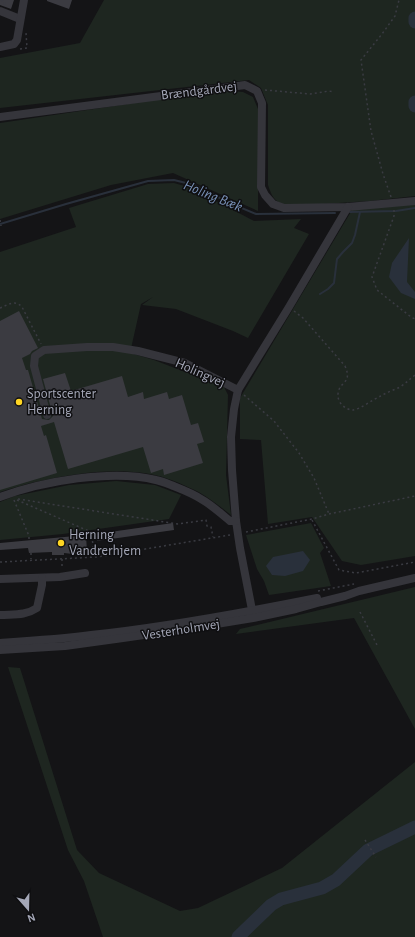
<svg xmlns="http://www.w3.org/2000/svg" width="415" height="937" font-family="'Alegreya Sans',sans-serif">
	<style>
		.green { fill: #1e2620 }
		.water { fill: #29303b }
		.lines { fill: none; stroke-linecap: round; stroke-linejoin: round }
		.stream { stroke: #29303b; stroke-width: 2 }
		.river { stroke: #29303b; stroke-width: 13 }
		.building { fill: #3b3b41 }
		.path { stroke: #3a3b42; stroke-width: 1.5; stroke-dasharray: 2 3; stroke-linecap: butt }
		.minor { stroke: #35353b; stroke-width: 8 }
		.poi-dot { fill: #ffd623; stroke: #0f0f11; stroke-width: 1.5 }
		.labels { text-anchor: middle; dominant-baseline: central; stroke-width: 3; stroke-linejoin: round; paint-order: stroke }
		.street-label { font-size: 14px; fill: #a4a7b7; stroke: #0f0f11 }
		.poi-label { font-size: 14px; fill: #a4a7b7; stroke: #0f0f11; text-anchor: start }
		.water-label { font-size: 15px; font-style: italic; fill: #7890b6; stroke: #0f0f11 }
	</style>
	<rect width="100%" height="100%" fill="#141416"/>
	<g class="green">
		<path d="M104 0H415V196L370 201 291 206C276 203 273 200 268 185V105L261 88 249 80 0 108V58L80 43Z"/>
		<path d="M231 91 243 92 253 97 258 109V211L173 173 111 185 0 219V123L161 99Z"/>
		<path d="M174 183 191 188 254 221 301 219 294 228 309 234 248 338 233 331 176 309 142 305 153 297 141 304 130 353 154 360 224 387 228 395 226 475 231 515C218 505 205 494 190 488 176 481 160 475 144 473 108 468 71 474 35 482 23 485 12 488 0 492V252L76 227 69 208 148 184Z"/>
		<path d="M415 204V556L361 565 342 561 312 517 268 524 261 440 240 439V398L352 210Z"/>
		<path d="M116 481 155 485 181 495 169 519 63 534 0 540V502L15 496 69 485Z"/>
		<path d="M311 523 324 548 320 553 331 586 269 595 264 581 257 569 246 535Z"/>
		<path d="M415 587V729L354 618 236 634 240 629Z"/>
		<path d="M8 667 20 668 77 850 99 873 180 911 198 908 282 868 415 762V937H103L84 881 68 850Z"/>
	</g>
	<g class="water">
		<path d="M409 238 407 282 415 292V299L401 293 389 277 392 263Z"/>
		<path d="M303 551 310 560 303 571 285 576 272 575 266 566 273 557Z"/>
	</g>
	<g class="lines">
		<g class="stream">
			<path d="M350 212 396 211 415 208"/>
			<path d="M0 224 66 204 148 181 174 180 194 185 230 203 256 214 335 213"/>
			<path d="M320 294 328 289 334 283 337 259 343 252 352 243 355 235 360 212"/>
		</g>
		<g class="river">
			<path d="M415 18V22"/>
			<path d="M415 102V106"/>
			<path d="M238 937 271 905 281 899 322 888 336 880 368 850 415 827"/>
		</g>
	</g>
	<g class="building">
		<path d="M0 0H14L11 9 0 5Z"/>
		<path d="M47 0H72L69 9 47 1Z"/>
		<path d="M19 311 38 348 32 351 30 354 22 358 26 370H28L42 419 49 420 53 416 43 379 65 373 71 391 122 376 128 397 143 392 144 399 167 392 169 399 182 395 191 425 198 423 204 442 197 444 203 463 164 475 163 469 151 473 143 447 68 469 54 422 41 426 44 436 46 435 57 473 0 490V321Z"/>
		<path d="M173 523 174 530 97 541 96 534Z"/>
		<path d="M86 535 87 552 73 554 64 553V555H52V552L29 553 28 548 0 550V543Z"/>
	</g>
	<g class="lines">
		<g class="path">
			<path d="M1 0 5 2 4 5"/>
			<path d="M20 49 27 48 26 33"/>
			<path d="M265 90 310 94 329 91 334 92"/>
			<path d="M391 197 383 174 371 131 361 60 382 34 395 16 399 0"/>
			<path d="M394 210V216L372 277 377 290 411 317 415 319"/>
			<path d="M0 220 1 226"/>
			<path d="M0 308C8 305 15 299 22 307L41 344"/>
			<path d="M294 311 303 318 345 366C353 384 339 381 338 394 337 402 345 410 353 410 361 409 373 399 381 396 387 392 394 390 400 387 406 383 410 379 415 375"/>
			<path d="M244 395 274 421 299 453 314 478 329 514"/>
			<path d="M18 499 178 524 206 520 207 526 211 527 213 537"/>
			<path d="M14 500 29 536V541"/>
			<path d="M17 500 91 532V534"/>
			<path d="M312 520 339 570 356 573 415 562"/>
			<path d="M246 532 312 519 329 514 415 496"/>
			<path d="M92 536 94 556"/>
			<path d="M31 553V559"/>
			<path d="M62 559V569"/>
			<path d="M0 562 97 557 230 535"/>
			<path d="M318 591 354 584"/>
			<path d="M360 612 377 645"/>
			<path d="M365 840 376 857"/>
		</g>
		<g class="minor">
			<path d="M0 11 20 19"/>
			<path d="M0 47 14 44 17 40 24 0"/>
			<path d="M0 117 245 85 257 91 262 103 261 187 265 195 273 204 284 208 348 207 415 201"/>
			<path d="M238 390 234 409 231 437 232 470 236 521 240 548 253 615"/>
			<path d="M47 415 34 366 35 356 44 350 87 347H113L138 351 185 363 238 390 289 307 348 207"/>
			<path d="M0 497C43 481 112 469 156 480 161 481 166 483 171 485 181 489 192 493 201 499 212 505 221 514 230 521H236"/>
			<path d="M0 579 60 577 85 573"/>
			<path d="M0 615C14 614 25 616 37 608L42 585V578"/>
			<path d="M0 643C30 641 61 639 91 635 167 627 242 613 317 598"/>
			<path d="M0 650 65 646 123 638 192 628 253 618 296 609 321 602 345 596 359 591 415 578"/>
		</g>
	</g>
	<g class="poi-dot">
		<circle cx="19" cy="402" r="4"/>
		<circle cx="61" cy="543" r="4"/>
	</g>
	<g class="labels">
		<g class="street-label">
			<text transform="translate(199 91) rotate(-7)">Brændgårdvej</text>
			<text transform="translate(200 373) rotate(24)">Holingvej</text>
			<text transform="translate(181 630) rotate(-9)">Vesterholmvej</text>
		</g>
		<g class="poi-label">
			<text x="27" y="394">Sportscenter<tspan x="27" dy="16">Herning</tspan></text>
			<text x="69" y="535">Herning<tspan x="69" dy="16">Vandrerhjem</tspan></text>
		</g>
		<g class="water-label">
			<text transform="translate(213 196) rotate(22)">Holing Bæk</text>
		</g>
	</g>
	<g transform="translate(28 909) rotate(160)" stroke="#0f0f11" stroke-width="3" paint-order="stroke">
	<path d="M0-3L7 15L0 10L-7 15Z" fill="#a4a7b7"/>
	<text y="-6" font-size="11" font-weight="bold" text-anchor="middle" fill="#a4a7b7">N</text>
	</g>
</svg>
